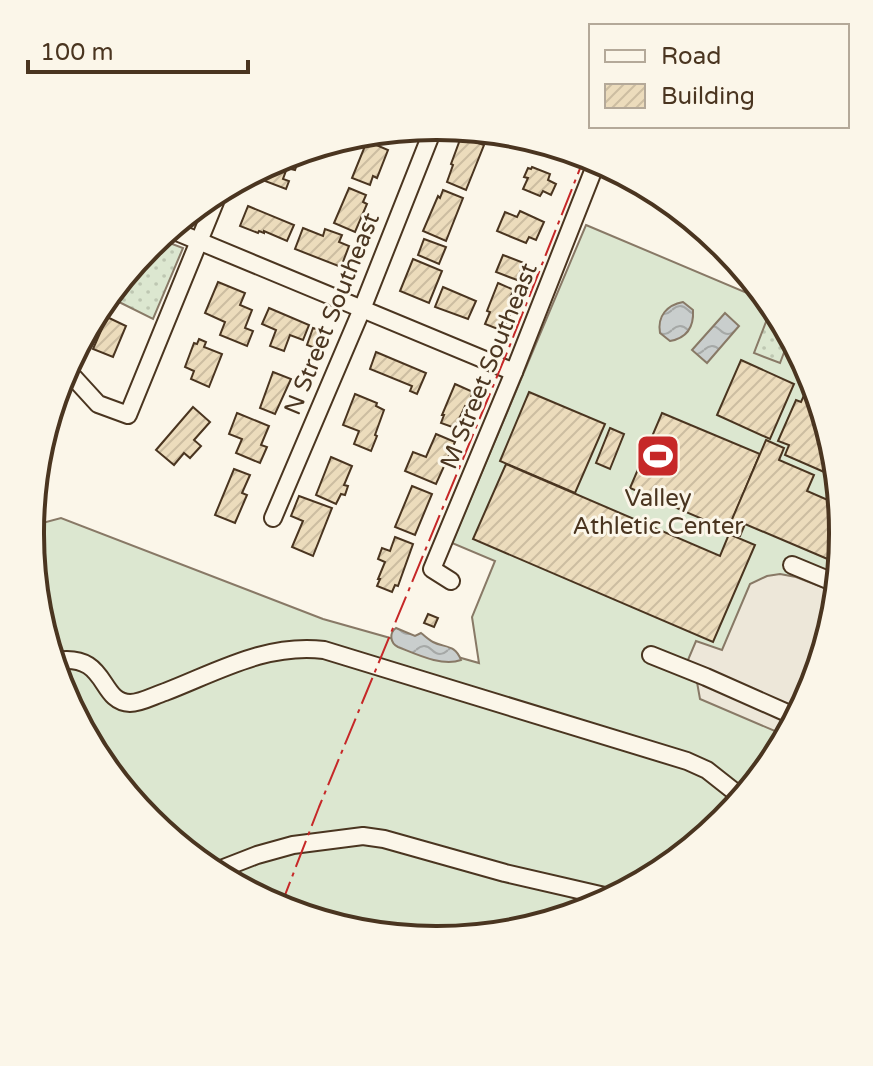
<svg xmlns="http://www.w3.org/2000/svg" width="873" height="1066" font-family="'Varela Round',sans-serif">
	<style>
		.grass { fill: #dce7d0; stroke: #887966; stroke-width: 2 }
		.park { fill: url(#park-dots); stroke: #887966; stroke-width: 2 }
		.parking { fill: #ede7d9; stroke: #887966; stroke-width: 2 }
		.water { fill: url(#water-waves); stroke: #887966; stroke-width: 2 }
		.building { fill: url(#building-hatch); stroke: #4a3520; stroke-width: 2 }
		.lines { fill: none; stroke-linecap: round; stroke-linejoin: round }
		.minor-casing { stroke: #4a3520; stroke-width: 20 }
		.minor { stroke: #fbf6e9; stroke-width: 16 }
		.power { stroke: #c62828; stroke-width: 2; stroke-dasharray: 28 6 4 6; stroke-linecap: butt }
		.labels { text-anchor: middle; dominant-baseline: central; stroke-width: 6; stroke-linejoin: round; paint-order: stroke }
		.street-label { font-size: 24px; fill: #4a3520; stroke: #fbf6e9 }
		.poi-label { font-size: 24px; fill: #4a3520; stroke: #fbf6e9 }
		.rim { fill: none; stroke: #4a3520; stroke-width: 4 }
	</style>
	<defs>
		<pattern id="park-dots" width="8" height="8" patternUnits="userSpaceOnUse" patternTransform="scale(2)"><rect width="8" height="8" fill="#dce7d0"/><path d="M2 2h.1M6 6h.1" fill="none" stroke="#bec7b2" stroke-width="1.8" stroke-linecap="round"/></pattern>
		<pattern id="water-waves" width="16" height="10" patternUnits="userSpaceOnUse" patternTransform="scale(2)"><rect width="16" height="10" fill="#c9cecd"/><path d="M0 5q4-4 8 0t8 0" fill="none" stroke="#a5a8a6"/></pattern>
		<pattern id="building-hatch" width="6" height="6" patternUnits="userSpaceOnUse" patternTransform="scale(2)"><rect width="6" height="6" fill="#ecdcbc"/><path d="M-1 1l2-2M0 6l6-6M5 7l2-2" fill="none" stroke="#ccbda1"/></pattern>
	</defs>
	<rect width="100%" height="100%" fill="#fbf6e9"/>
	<path class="grass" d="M586 225 759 298 812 378 843 533 812 689 724 821 592 909 436 939 281 908 149 820 61 688 30 533 31 526 61 518 323 619 479 663 472 617 495 561 452 543Z"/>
	<g class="park">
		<path d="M159 239 183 248 153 319 113 299 149 245Z"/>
		<path d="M769 314 788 342 780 363 754 353Z"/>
	</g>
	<path class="parking" d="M780 574 796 577 832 591 812 689 782 734 700 699 695 671 685 667 696 641 722 650 750 584 767 576Z"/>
	<g class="water">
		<path d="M683 302 693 310C694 327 687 338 670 341L660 333C657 316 667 305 683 302Z"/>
		<path d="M725 313 739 326 707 363 692 350Z"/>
		<path d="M396 628 415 636 421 633C425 636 429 640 433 642 445 648 455 644 461 660 442 667 416 654 398 647 390 643 389 633 396 628Z"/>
	</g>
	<g class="building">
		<path d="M461 137 484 145 466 190 447 182 453 165 451 164Z"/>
		<path d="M367 141 388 150 377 178 373 176 370 185 352 178Z"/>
		<path d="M301 153 295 170 287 168 283 179 289 181 286 189 265 181 272 164 281 157Z"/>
		<path d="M532 167 550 174 548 180 556 184 551 195 543 191 540 196 523 189 528 178 524 177 528 168 531 169Z"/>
		<path d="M349 188 366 195 363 202 367 204 355 232 334 223Z"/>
		<path d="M443 190 463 198 446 241 423 231 438 196 440 198Z"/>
		<path d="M248 206 294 225 287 241 264 231V233L259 231 258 233 240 226Z"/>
		<path d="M520 211 544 222 536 240 529 237 526 243 497 231 505 212 517 217Z"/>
		<path d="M303 228 323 236 325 229 342 235 339 242 349 246 341 267 295 249Z"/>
		<path d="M424 239 446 247 439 264 418 255Z"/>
		<path d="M503 255 524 263 517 280 496 272Z"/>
		<path d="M413 259 442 271 429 303 400 291Z"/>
		<path d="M218 282 245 293 240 305 252 310 245 328 253 331 247 346 220 335 225 322 205 313Z"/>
		<path d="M498 283 514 290 509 299 515 302 503 331 485 324 490 312 487 311Z"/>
		<path d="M443 287 476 301 468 319 435 307Z"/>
		<path d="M269 308 309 325 303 340 290 335 284 351 270 346 276 330 262 324Z"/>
		<path d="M107 317 126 326 113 357 93 349Z"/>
		<path d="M313 328 322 331 315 348 307 345Z"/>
		<path d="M199 339 206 342 204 347 222 354 209 387 191 379 194 371 185 367 194 343 197 344Z"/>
		<path d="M376 352 426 373 417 394 410 391 412 386 370 369Z"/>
		<path d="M741 360 794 384 770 439 717 415Z"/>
		<path d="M273 372 291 379 275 414 260 408Z"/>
		<path d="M812 378 831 475 785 455 789 445 778 441 796 400 801 402Z"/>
		<path d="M455 384 473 392 467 407 465 406 455 428 441 423 444 415H442Z"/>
		<path d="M529 392 605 424 575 493 500 461Z"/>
		<path d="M355 394 377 403 376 406 384 410 375 435 377 436 371 451 354 444 359 431 343 425Z"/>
		<path d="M193 407 210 422 194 440 201 446 190 458 184 453 174 465 156 450Z"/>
		<path d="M237 413 269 426 261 445 267 447 260 463 236 453 242 439 229 434Z"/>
		<path d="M662 413 760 454 728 530 630 488Z"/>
		<path d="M610 428 624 434 610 469 596 463Z"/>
		<path d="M436 434 455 442 436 484 405 471 413 452 426 457Z"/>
		<path d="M766 440 784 448 779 460 814 475 807 491 837 504 843 533 837 563 745 524 740 536 727 531Z"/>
		<path d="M331 457 352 466 344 485 348 486 345 495 341 494 336 504 316 495Z"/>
		<path d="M506 464 720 556 729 534 755 545 713 642 473 539Z"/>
		<path d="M234 469 250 475 242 493 247 495 235 523 215 515Z"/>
		<path d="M412 486 432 494 415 535 395 527Z"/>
		<path d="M299 496 332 508 313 556 292 547 303 521 291 516Z"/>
		<path d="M395 537 413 544 398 586 395 585 392 592 377 586 380 579H378L385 562 378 559 382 548 390 551Z"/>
		<path d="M428 614 438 618 434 627 424 623Z"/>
	</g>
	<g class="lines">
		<g class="minor-casing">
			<g id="minor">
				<path d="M172 230 514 372"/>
				<path d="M66 369 98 404 128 415 215 202"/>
				<path d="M273 518 362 309 434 127"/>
				<path d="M792 565 833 582"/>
				<path d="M451 581 432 569 514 372 597 161"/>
				<path d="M651 655 706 677 794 716"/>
				<path d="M55 661C109 652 98 702 130 703 141 703 155 695 165 692 217 672 266 643 324 650L687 761 707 770 740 796"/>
				<path d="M221 869 257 855 293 845 363 836 384 839 505 873 609 897"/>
			</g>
		</g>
		<use href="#minor" class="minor"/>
		<path class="power" d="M280 908 319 807 508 350 585 156"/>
	</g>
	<defs>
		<g id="stadium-square" transform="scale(2.3)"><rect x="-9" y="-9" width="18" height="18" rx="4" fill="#c62828" stroke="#fbf6e9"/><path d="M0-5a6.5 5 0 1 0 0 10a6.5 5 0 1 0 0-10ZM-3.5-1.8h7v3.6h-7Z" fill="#fff"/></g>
	</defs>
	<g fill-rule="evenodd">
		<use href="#stadium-square" x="658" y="456"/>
	</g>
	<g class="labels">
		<g class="street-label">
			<text transform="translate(332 314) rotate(-68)">N Street Southeast</text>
			<text transform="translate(489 366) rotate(-68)">M Street Southeast</text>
		</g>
		<g class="poi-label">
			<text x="658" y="498">Valley<tspan x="658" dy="28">Athletic Center</tspan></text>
		</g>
	</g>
	<path d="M0 0H873V1066H0ZM436 140H437A392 392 0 0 1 829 532V534A392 392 0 0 1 437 926H436A392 392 0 0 1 44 534V532A392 392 0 0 1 436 140Z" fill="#fbf6e9" fill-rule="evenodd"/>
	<path class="rim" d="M436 140H437A392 392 0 0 1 829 532V534A392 392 0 0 1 437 926H436A392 392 0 0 1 44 534V532A392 392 0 0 1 436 140Z"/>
	<rect x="589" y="24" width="260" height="104" fill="#fbf6e9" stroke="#b4a999" stroke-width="2"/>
	<rect x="605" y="50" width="40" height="12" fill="#fbf6e9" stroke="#b4a999" stroke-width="2"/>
	<text x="661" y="64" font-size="24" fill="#4a3520">Road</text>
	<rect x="605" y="84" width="40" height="24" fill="url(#building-hatch)" stroke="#b4a999" stroke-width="2"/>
	<text x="661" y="104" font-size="24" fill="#4a3520">Building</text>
	<path d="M28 60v12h220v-12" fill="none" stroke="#4a3520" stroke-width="4"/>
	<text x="40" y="60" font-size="24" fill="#4a3520" stroke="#fbf6e9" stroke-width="6" paint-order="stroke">100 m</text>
</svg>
